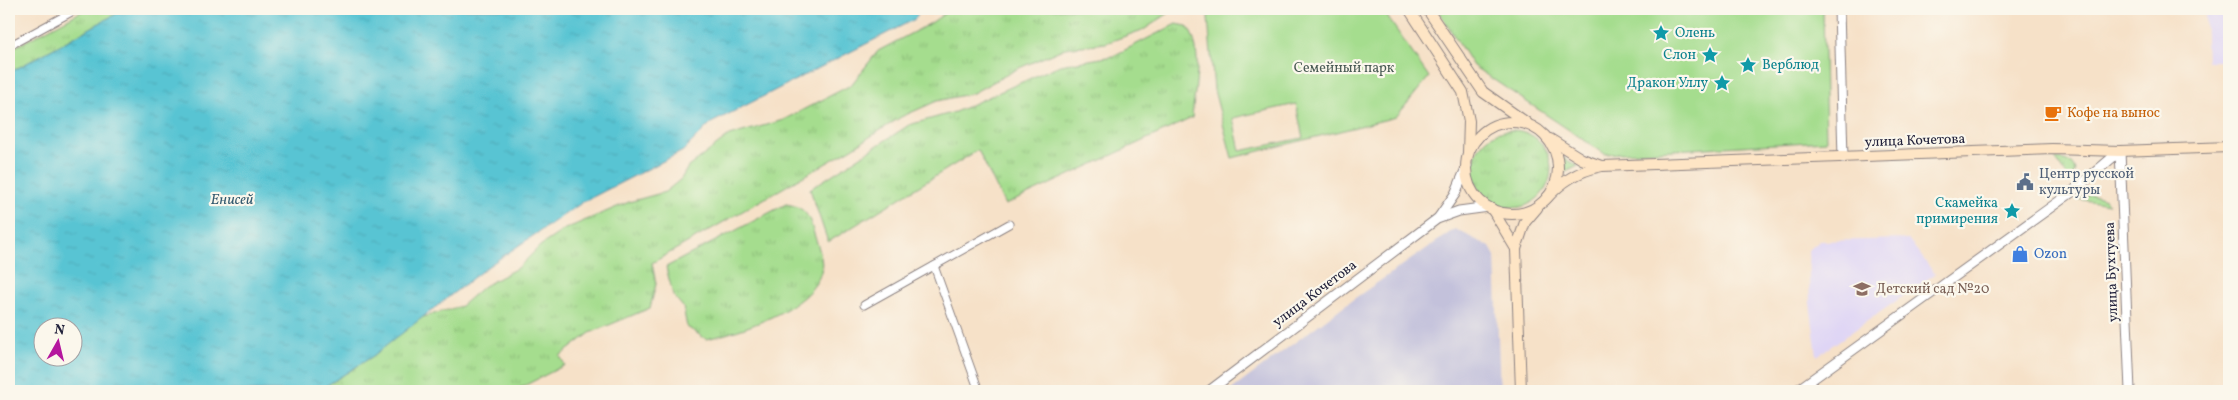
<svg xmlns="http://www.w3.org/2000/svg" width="2238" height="400" font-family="Vollkorn,serif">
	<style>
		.built { fill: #dfd5f5 }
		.industrial { fill: #c3c1db }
		.grass { fill: url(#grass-tufts); stroke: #648064 }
		.green { fill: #a5dd8e; stroke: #648064; fill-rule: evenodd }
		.water { fill: url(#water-ripples); stroke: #3e7387; fill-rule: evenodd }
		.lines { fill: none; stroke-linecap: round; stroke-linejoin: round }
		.minor-casing { stroke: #8c8282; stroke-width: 9 }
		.tertiary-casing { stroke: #8c8282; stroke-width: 11 }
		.secondary-casing { stroke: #8c8282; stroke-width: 12 }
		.minor { stroke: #fff; stroke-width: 7 }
		.tertiary { stroke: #fff; stroke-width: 9 }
		.secondary { stroke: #fee5c5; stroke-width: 10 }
		.labels { text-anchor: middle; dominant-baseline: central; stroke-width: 4.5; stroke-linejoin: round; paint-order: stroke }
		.culture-label { font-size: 14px; fill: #0d838f; stroke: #fbf7ec; text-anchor: end }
		.park-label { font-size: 14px; fill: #495a54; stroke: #fbf7ec }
		.food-label { font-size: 14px; fill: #c56008; stroke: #fbf7ec; text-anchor: start }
		.street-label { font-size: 14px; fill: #22223b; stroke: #fbf7ec }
		.service-label { font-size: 14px; fill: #4e5e75; stroke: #fbf7ec; text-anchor: start }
		.shop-label { font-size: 14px; fill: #366cbe; stroke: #fbf7ec; text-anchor: start }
		.education-label { font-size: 14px; fill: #785e54; stroke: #fbf7ec; text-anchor: start }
		.water-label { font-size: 15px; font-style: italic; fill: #355b70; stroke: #fbf7ec }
	</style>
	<defs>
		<pattern id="grass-tufts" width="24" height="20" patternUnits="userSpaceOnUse" patternTransform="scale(1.25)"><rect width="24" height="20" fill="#a5dd8e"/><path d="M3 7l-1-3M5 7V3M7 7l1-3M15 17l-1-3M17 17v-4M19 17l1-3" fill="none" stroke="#8ebd7b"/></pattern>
		<pattern id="water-ripples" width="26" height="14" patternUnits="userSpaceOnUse" patternTransform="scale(1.25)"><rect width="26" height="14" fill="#59c4d3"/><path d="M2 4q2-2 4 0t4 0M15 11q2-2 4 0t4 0" fill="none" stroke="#4da8b6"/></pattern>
	</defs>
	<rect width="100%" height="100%" fill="#fbf7ec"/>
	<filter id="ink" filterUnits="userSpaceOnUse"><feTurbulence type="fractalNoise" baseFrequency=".02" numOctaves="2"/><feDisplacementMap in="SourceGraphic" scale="10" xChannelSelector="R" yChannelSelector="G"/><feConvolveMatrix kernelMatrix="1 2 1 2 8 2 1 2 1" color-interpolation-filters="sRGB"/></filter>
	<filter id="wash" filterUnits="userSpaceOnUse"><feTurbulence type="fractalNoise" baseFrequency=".0096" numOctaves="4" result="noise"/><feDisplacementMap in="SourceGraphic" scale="20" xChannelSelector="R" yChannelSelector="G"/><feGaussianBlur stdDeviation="1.12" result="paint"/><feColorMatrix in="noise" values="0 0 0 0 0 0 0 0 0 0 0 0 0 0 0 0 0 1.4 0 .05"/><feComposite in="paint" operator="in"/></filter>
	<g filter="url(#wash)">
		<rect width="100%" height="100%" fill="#f6e1c8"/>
		<g class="built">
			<path d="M2205 9H2229V61H2207Z"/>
			<path d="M1908 239 1935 274 1817 356 1810 303 1808 250 1820 241Z"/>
		</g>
		<path class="industrial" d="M1455 229 1490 247 1495 256 1500 391H1230L1345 305Z"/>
		<g class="grass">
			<path d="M86 9H125L9 73V50Z"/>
			<path d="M951 9H1175L1145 29 1106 43 1065 48 1017 69 973 93 937 101 901 117 851 149 652 263 656 284 650 308 590 333 560 356 565 365 514 391H318L373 356 420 318 461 306 484 286 519 267 540 246 565 229 629 202 665 192 681 179 688 167 729 136 783 120 851 85 878 51 931 23Z"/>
			<path d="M1176 24 1187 26C1205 51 1194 90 1192 118L1005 205 978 150 828 242 810 189 909 125 955 112 1060 65 1113 56Z"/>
			<circle cx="1512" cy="169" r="39"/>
			<path d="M1563 158 1578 166 1564 173Z"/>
			<path d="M2055 159C2065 159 2072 161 2075 171L2070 181Z"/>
			<path d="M2091 194 2105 199 2109 204 2078 199Z"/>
			<path d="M786 204C806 207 809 216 814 234 818 246 824 260 821 272 811 309 739 332 706 339L687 327 683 307 673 295 666 267Z"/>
		</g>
		<g class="green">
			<path d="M1209 9H1382L1429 77 1396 117 1232 158 1214 90 1208 18ZM1296 104 1303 138 1240 151 1233 118Z"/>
			<path d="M1437 9H1823L1826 141 1605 154 1473 66Z"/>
		</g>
		<path class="water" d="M125 9H922L915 19 711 123 683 151 583 202 487 267 373 356 318 391H9V73ZM42 328H72V358H42Z"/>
	</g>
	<g filter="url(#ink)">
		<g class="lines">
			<g class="minor-casing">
				<g id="minor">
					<path d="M9 46 77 9"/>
					<path d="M934 266 979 391"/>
					<path d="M864 305 1009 224"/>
				</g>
			</g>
			<g class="tertiary-casing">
				<g id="tertiary">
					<path d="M1839 9 1843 158"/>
					<path d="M2120 151 2130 391"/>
					<path d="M1439 217 1455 194 1467 166"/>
					<path d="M1209 391 1437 219 1459 211 1489 207"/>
					<path d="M1796 391 2072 192 2120 151"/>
				</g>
			</g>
			<g class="secondary-casing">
				<g id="secondary">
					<path d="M1409 9 1463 92 1469 121 1468 153"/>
					<path d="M1427 9 1483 92 1527 123"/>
					<circle cx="1512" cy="168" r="46"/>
					<path d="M1550 139 1582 159 1601 166"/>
					<path d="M1546 199C1562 181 1578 171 1602 166L2052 149 2120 151 2229 147"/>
					<path d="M1492 209 1516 249"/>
					<path d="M1521 391 1516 249 1525 222 1537 208"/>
				</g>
			</g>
			<use href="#minor" class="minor"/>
			<use href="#tertiary" class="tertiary"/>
			<use href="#secondary" class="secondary"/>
		</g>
	</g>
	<defs>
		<g id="sight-bare" transform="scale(1.35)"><path d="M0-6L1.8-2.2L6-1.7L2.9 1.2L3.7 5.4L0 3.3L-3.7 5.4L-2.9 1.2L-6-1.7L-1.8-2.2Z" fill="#0f9aa8" stroke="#fbf7ec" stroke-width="2.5" paint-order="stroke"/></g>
		<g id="cafe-bare" transform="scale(1.35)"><path d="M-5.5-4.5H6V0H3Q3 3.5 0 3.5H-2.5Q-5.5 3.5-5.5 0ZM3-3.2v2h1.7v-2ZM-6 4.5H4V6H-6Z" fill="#e8710a" stroke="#fbf7ec" stroke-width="2.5" paint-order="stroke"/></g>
		<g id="civic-bare" transform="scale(1.35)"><path d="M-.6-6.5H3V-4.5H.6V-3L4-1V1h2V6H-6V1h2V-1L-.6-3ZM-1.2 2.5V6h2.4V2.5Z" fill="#5c6f8a" stroke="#fbf7ec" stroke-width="2.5" paint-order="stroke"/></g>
		<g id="shop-bare" transform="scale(1.35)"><path d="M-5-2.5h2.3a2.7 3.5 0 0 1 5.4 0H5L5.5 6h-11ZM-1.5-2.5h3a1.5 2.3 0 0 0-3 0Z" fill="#3f7fe0" stroke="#fbf7ec" stroke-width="2.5" paint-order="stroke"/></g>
		<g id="school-bare" transform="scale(1.35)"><path d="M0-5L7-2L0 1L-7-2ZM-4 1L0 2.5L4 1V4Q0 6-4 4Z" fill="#8d6e63" stroke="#fbf7ec" stroke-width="2.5" paint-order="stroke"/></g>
	</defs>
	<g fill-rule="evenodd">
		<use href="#sight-bare" x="1661" y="33"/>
		<use href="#sight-bare" x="1710" y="55"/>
		<use href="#sight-bare" x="1748" y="65"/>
		<use href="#sight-bare" x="1722" y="83"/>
		<use href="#cafe-bare" x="2053" y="113"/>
		<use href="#civic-bare" x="2025" y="182"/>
		<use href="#sight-bare" x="2012" y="211"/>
		<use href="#shop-bare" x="2020" y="254"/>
		<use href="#school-bare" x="1862" y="289"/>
	</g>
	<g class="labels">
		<g class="culture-label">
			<text x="1675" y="33" text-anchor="start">Олень</text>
			<text x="1696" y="55">Слон</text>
			<text x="1762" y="65" text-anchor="start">Верблюд</text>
			<text x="1708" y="83">Дракон Уллу</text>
			<text x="1998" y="203">Скамейка<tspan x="1998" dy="16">примирения</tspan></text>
		</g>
		<g class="park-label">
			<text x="1344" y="68">Семейный парк</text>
		</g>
		<g class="food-label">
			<text x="2067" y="113">Кофе на вынос</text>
		</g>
		<g class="street-label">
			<text transform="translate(1915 141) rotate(-2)">улица Кочетова</text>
			<text transform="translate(2112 272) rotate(-92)">улица Бухтуева</text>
			<text transform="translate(1315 294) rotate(-37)">улица Кочетова</text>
		</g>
		<g class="service-label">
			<text x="2039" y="174">Центр русской<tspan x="2039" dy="16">культуры</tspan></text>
		</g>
		<g class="shop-label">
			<text x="2034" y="254">Ozon</text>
		</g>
		<g class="education-label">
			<text x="1876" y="289">Детский сад №20</text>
		</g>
		<g class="water-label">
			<text x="232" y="200">Енисей</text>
		</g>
	</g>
	<rect width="2238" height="400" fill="none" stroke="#fbf7ec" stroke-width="30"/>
	<g transform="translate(58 342) rotate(8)"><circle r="24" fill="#fbf7ec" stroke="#a4a2a5"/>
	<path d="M0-4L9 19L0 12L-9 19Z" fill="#b5179e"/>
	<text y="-8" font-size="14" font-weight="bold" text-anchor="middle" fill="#22223b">N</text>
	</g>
</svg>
